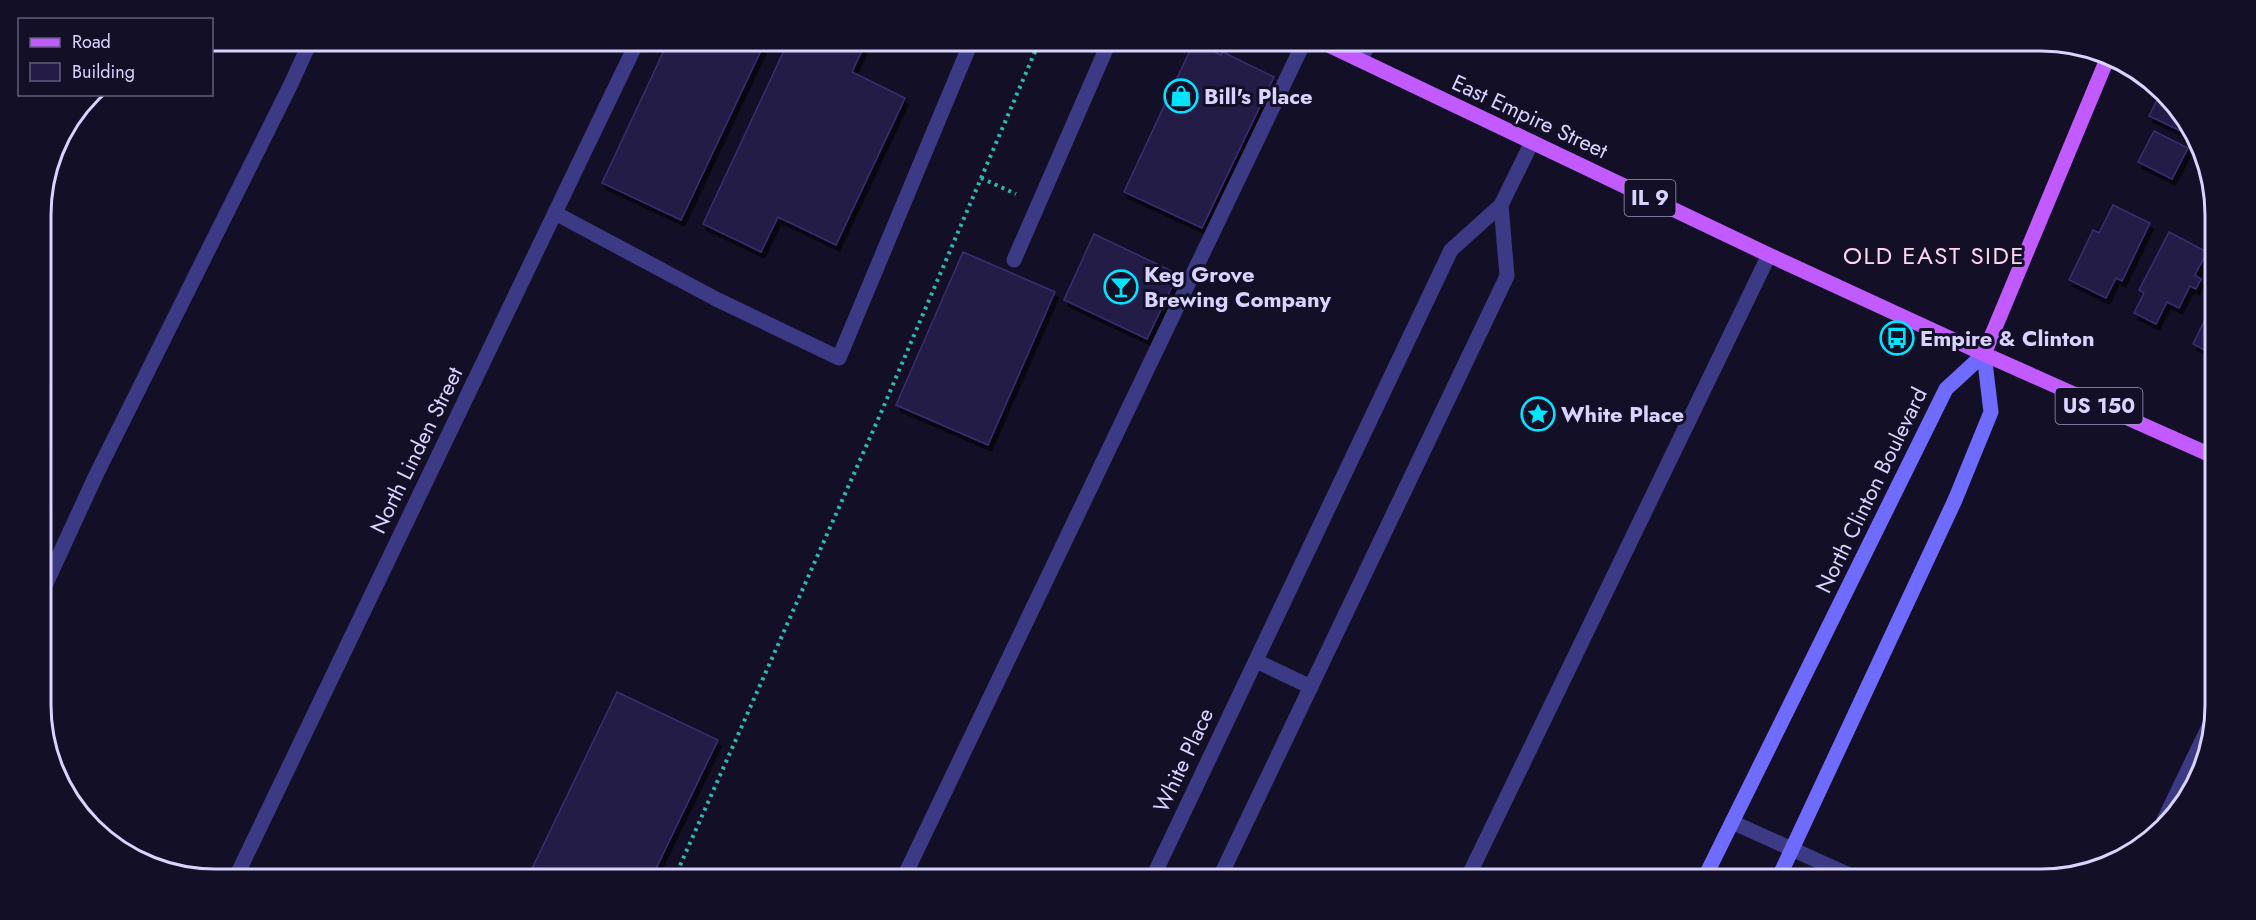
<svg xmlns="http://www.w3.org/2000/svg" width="2256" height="920" font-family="Jost,sans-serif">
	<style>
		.building { fill: #241b47; stroke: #3b2d73; stroke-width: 1.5; filter: url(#shadow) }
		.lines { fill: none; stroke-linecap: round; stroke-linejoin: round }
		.path { stroke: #2fb8b0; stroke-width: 4; stroke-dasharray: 3 4.5; stroke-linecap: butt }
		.lane { stroke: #3d3a85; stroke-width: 15 }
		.street { stroke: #3d3a85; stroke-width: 15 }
		.secondary { stroke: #6f6bff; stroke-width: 15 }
		.primary { stroke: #c25bff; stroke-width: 15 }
		.labels { text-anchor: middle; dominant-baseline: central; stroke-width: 6; stroke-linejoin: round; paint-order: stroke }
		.shield { fill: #130f26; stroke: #9e99be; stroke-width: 1.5 }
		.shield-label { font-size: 21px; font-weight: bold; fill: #d9d4ff }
		.poi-label { font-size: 22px; font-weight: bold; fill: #d9d4ff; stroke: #130f26; text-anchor: start }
		.street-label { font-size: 22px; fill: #d9d4ff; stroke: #130f26 }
		.neighbourhood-label { font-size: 24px; letter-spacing: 1.5px; fill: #ffd6f0; stroke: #130f26 }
		.rim { fill: none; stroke: #d9d4ff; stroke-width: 3 }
	</style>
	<defs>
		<filter id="shadow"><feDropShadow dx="3.5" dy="6" stdDeviation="0" flood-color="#0009"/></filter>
	</defs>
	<rect width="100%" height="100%" fill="#130f26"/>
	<g class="building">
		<path d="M669 40H766L681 220 602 183Z"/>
		<path d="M789 40H867L852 72 905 98 836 245 778 217 761 252 703 224Z"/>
		<path d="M1194 42 1221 55 1223 52 1274 77 1202 228 1124 192Z"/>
		<path d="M2161 92 2173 100 2186 131 2185 133 2149 116Z"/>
		<path d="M2154 131 2188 148 2172 179 2138 162Z"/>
		<path d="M2113 205 2150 223 2122 281 2116 278 2106 298 2069 280 2093 230 2099 233Z"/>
		<path d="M2169 232 2207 252 2195 275 2201 279 2196 289 2190 286 2179 308 2167 302 2156 324 2134 313 2144 293 2139 290Z"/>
		<path d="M1094 234 1178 274 1147 339 1064 300Z"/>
		<path d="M963 252 1055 292 988 445 896 405Z"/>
		<path d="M2214 301V355L2193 344Z"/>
		<path d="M617 692 718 740 651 879H527Z"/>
	</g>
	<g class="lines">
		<g class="path">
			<path d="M981 178 1016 194"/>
			<path d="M674 879 880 415 1040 40"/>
		</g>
		<g class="lane">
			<path d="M555 213 716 299 839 358 972 40"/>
			<path d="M1014 260 1110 40"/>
			<path d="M43 590 97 473 291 84 311 40"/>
			<path d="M2164 820 2213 718"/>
			<path d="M903 879 1305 40"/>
			<path d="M1467 879 1769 255"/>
		</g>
		<g class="street">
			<path d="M1361 60 1370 40"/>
			<path d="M1256 661 1311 687"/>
			<path d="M1732 822 1858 879"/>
			<path d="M235 879 638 40"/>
			<path d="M1152 879 1451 250 1501 205 1532 142"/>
			<path d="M1219 879 1507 276 1501 205"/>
		</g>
		<g class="secondary">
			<path d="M1704 879 1946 389 1984 354"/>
			<path d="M1778 879 1955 500 1991 412 1984 354"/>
		</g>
		<g class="primary">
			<path d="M1318 40 1769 255 1984 354 2215 457"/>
			<path d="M1984 354 2108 57"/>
		</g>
	</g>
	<defs>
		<g id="shop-ring" transform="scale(1.725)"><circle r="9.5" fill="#130f26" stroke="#00e5ff" stroke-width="1.5"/><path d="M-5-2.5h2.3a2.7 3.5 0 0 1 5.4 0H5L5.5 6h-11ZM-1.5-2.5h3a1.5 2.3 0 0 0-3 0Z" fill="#00e5ff"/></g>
		<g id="bar-ring" transform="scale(1.725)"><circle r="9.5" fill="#130f26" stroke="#00e5ff" stroke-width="1.5"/><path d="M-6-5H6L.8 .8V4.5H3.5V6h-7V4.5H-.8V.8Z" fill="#00e5ff"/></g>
		<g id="bus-ring" transform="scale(1.725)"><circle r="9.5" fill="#130f26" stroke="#00e5ff" stroke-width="1.5"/><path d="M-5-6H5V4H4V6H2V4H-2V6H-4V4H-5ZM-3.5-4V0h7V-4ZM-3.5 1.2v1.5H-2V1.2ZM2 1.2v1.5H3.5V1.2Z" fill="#00e5ff"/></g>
		<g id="sight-ring" transform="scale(1.725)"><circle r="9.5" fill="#130f26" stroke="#00e5ff" stroke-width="1.5"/><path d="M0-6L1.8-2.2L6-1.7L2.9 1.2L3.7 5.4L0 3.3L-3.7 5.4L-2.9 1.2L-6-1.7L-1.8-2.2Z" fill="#00e5ff"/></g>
	</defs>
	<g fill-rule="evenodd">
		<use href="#shop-ring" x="1181" y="96"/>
		<use href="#bar-ring" x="1121" y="287"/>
		<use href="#bus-ring" x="1897" y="338"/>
		<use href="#sight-ring" x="1538" y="414"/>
	</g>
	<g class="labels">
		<g class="shield">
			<rect x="1624.5" y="180" width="51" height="36" rx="4.5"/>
			<rect x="2055.5" y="388" width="87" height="36" rx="4.5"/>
		</g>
		<g class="shield-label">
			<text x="1650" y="198">IL 9</text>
			<text x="2099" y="406">US 150</text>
		</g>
		<g class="poi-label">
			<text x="1204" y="96">Bill's Place</text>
			<text x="1144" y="274">Keg Grove<tspan x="1144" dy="25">Brewing Company</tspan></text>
			<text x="1920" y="338">Empire &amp; Clinton</text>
			<text x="1561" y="414">White Place</text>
		</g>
		<g class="street-label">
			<text transform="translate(1530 116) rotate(25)">East Empire Street</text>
			<text transform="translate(416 450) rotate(-64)">North Linden Street</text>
			<text transform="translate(1871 490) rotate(-64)">North Clinton Boulevard</text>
			<text transform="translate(1183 760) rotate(-65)">White Place</text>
		</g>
		<g class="neighbourhood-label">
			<text x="1934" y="255">OLD EAST SIDE</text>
		</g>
	</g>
	<path d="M0 0H2256V920H0ZM215 51H2041A164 164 0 0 1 2205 215V705A164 164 0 0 1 2041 869H215A164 164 0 0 1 51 705V215A164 164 0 0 1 215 51Z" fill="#130f26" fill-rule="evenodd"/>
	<path class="rim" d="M215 51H2041A164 164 0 0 1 2205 215V705A164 164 0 0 1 2041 869H215A164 164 0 0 1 51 705V215A164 164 0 0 1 215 51Z"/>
	<rect x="18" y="18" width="195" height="78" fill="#130f26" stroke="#625e7d" stroke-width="1.5"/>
	<rect x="30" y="38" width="30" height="9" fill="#c25bff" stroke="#625e7d" stroke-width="1.5"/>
	<text x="72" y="48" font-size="18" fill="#d9d4ff">Road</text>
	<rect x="30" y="63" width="30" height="18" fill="#241b47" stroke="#625e7d" stroke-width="1.5"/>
	<text x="72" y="78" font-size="18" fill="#d9d4ff">Building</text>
</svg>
